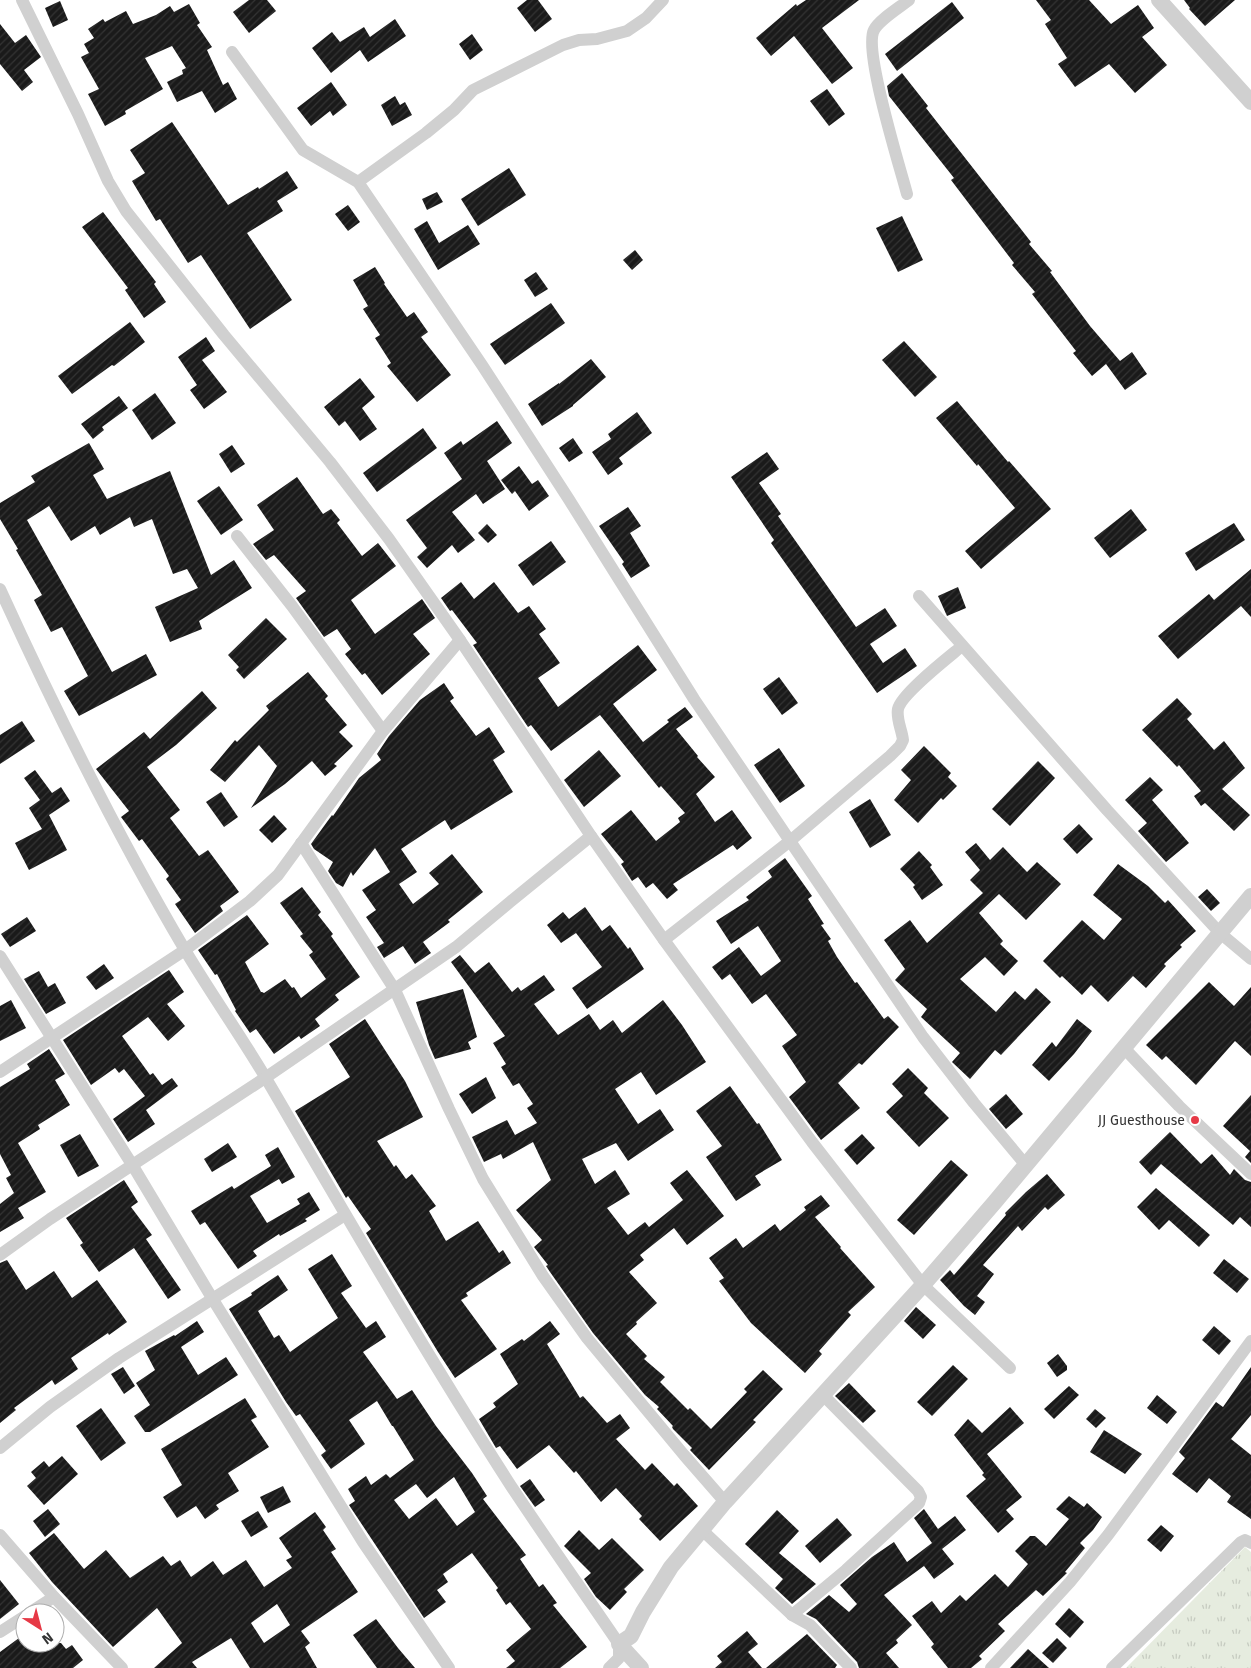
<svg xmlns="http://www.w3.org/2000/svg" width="1251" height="1668" font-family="'Fira Sans',sans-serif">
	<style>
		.grass { fill: url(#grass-tufts) }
		.building { fill: url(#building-hatch); fill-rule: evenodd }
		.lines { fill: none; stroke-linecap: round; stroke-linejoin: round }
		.minor { stroke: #d0d0d0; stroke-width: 12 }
		.tertiary { stroke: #d0d0d0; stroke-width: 16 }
		.poi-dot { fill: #e63946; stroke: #fff; stroke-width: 2 }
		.labels { text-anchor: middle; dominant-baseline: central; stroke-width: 5; stroke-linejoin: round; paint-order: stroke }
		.poi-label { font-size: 14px; fill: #333; stroke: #fff; text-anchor: end }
	</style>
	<defs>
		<pattern id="grass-tufts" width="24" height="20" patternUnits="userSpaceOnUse" patternTransform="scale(1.25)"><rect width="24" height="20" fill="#e6ecdf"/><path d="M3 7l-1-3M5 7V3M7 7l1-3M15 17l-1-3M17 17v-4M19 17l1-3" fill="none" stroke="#c6cbc0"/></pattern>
		<pattern id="building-hatch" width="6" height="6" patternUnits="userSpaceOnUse" patternTransform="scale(1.25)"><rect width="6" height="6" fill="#1a1a1a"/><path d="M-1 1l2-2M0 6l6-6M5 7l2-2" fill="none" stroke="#333"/></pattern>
	</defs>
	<rect width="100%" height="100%" fill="#fff"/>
	<path class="grass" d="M1245 1547 1251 1552V1668H1126Z"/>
	<g class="building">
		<path d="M249 0H267L276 11 249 33 233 12Z"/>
		<path d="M527 0H538L552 19 535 32 517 8Z"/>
		<path d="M806 0H859L822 28 853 68 832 84 794 36 771 56 756 38 796 4 797 6Z"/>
		<path d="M1036 0H1089L1111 24 1138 5 1154 28 1142 37 1167 65 1135 93 1109 64 1075 87 1058 64 1067 58 1045 24 1051 20Z"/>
		<path d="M1184 0H1235L1205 26 1189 9 1190 8Z"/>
		<path d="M60 1 68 20 53 27 45 8Z"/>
		<path d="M952 2 964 18 897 71 885 54Z"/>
		<path d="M189 4 200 23 197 25 212 47 207 50 223 85 228 82 237 99 215 113 202 91 177 102 167 82 183 74 182 70 186 68 172 46 145 58 163 89 125 111 126 114 105 126 88 94 99 89 81 57 89 53 84 44 94 38 88 29 103 19 105 22 126 11 133 24 156 15 170 6 174 12Z"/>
		<path d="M395 19 406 36 368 62 360 50 331 73 312 48 332 32 340 42 364 27 370 37Z"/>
		<path d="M0 24 15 43 26 35 41 57 24 70 33 82 22 91 0 64Z"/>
		<path d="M472 34 483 50 470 60 459 44Z"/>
		<path d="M902 73 928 106 926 108 1031 242 1029 244 1052 271 1050 272 1090 326 1120 361 1132 352 1147 374 1125 390 1106 364 1092 376 1073 353 1076 351 1032 294 1035 292 1012 265 1014 263 951 180 954 178 889 96 887 86Z"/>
		<path d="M331 82 347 105 333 116 330 111 311 126 297 108Z"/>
		<path d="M827 89 845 114 829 126 810 101Z"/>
		<path d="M395 96 400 105 405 102 412 115 392 126 381 105Z"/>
		<path d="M172 122 228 205 258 187 259 189 287 171 298 188 277 201 283 211 247 233 292 300 250 329 201 255 188 263 160 219 156 221 132 181 145 173 130 150Z"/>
		<path d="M509 168 526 195 478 226 461 199Z"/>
		<path d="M437 192 443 202 427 210 422 199Z"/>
		<path d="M348 205 360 222 348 231 335 214Z"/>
		<path d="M103 212 156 282 154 284 166 302 144 318 125 290 128 288 82 227Z"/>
		<path d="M902 216 923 260 898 272 876 228Z"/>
		<path d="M427 221 439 243 468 225 480 244 438 270 414 229Z"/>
		<path d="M635 250 643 260 632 270 623 260Z"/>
		<path d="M375 267 385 283 384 284 407 317 414 312 428 332 421 337 451 375 417 402 387 366 391 363 375 338 380 335 363 309 368 306 353 280Z"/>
		<path d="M536 272 548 289 535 297 524 280Z"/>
		<path d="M551 303 565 323 505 365 490 344Z"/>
		<path d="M130 322 145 342 114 366 112 365 72 394 58 376Z"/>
		<path d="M206 337 215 351 202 360 227 392 204 409 190 390 197 385 178 357Z"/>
		<path d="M904 341 937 377 915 397 882 360Z"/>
		<path d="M591 359 606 377 573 405V406L542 426 528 404 559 383V384Z"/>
		<path d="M360 378 375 397 362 408 377 429 360 441 345 421 339 426 324 407Z"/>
		<path d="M155 393 176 423 152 440 132 410Z"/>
		<path d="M119 396 128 408 102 427 104 430 93 439 81 424Z"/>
		<path d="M957 401 1008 462 1009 461 1051 509 981 569 965 551 1015 508 978 464 977 466 936 418Z"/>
		<path d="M637 412 652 433 619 458 623 464 608 475 592 452 611 439 608 434Z"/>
		<path d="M497 421 512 443 487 461 505 489 483 504 476 494 452 512 475 540 458 553 452 545 427 568 417 557 427 548 406 520 462 479 444 453 461 441 463 445Z"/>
		<path d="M423 428 437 448 377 492 363 473Z"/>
		<path d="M573 438 583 453 569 462 559 448Z"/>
		<path d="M89 443 104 469 93 475 107 499 170 471 211 575 234 560 252 588 199 621 202 629 170 642 155 607 198 588 187 569 173 574 152 519 134 527 130 517 100 535 95 526 71 541 49 506 27 520 112 672 146 654 157 675 79 716 64 691 88 676 62 627 51 632 34 600 42 595 16 550 18 549 0 519V503L35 482 31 476Z"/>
		<path d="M232 445 245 464 231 473 219 454Z"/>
		<path d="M767 452 779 469 759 483 781 514 778 516 856 627 885 608 897 626 870 644 883 663 905 648 917 666 877 693 771 543 774 540 731 477Z"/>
		<path d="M519 466 532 484 538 480 549 496 529 511 515 491 512 494 501 480Z"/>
		<path d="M297 477 323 514 331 509 340 520 337 523 362 556 378 543 396 566 351 600 375 634 422 599 435 618 413 634 430 654 382 695 365 673 362 675 345 654 351 649 337 629 324 637 296 598 306 591 274 555 266 560 253 544 274 530 257 505Z"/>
		<path d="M219 486 243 520 221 535 197 501Z"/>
		<path d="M628 507 641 526 630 533 650 566 631 578 622 564 624 562 599 526Z"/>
		<path d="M1131 509 1147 530 1110 558 1094 538Z"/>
		<path d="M1234 523 1245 540 1196 571 1185 553Z"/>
		<path d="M487 524 497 535 488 543 478 533Z"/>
		<path d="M551 541 566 562 533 586 518 565Z"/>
		<path d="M1251 569V617L1241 606 1178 659 1158 636 1209 594 1214 600Z"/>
		<path d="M461 582 474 599 494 582 518 613 529 606 546 629 539 634 560 663 538 678 558 707 638 645 657 670 613 704 643 742 669 722 667 720 685 707 693 717 676 729 698 756 697 757 715 777 696 794 715 822 732 810 752 838 737 850 733 845 673 884 678 890 667 899 653 883 646 888 638 877 632 881 621 864 624 862 601 834 631 810 656 841 680 822 678 818 685 813 661 786 659 788 600 715 551 751 531 725 528 727 473 645 477 643 452 610 450 611 441 598Z"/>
		<path d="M958 587 966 608 947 616 938 596Z"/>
		<path d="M266 618 287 639 244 679 236 670 239 667 228 655Z"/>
		<path d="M308 672 328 696 325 699 347 725 339 732 353 746 334 764 337 766 325 776 312 761 285 784 251 808 277 766 259 745 225 782 210 770 235 740 237 742 269 710 266 706Z"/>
		<path d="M779 677 798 703 782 715 763 689Z"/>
		<path d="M444 683 454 698 450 701 476 736 489 727 505 752 493 760 513 792 451 830 445 820 401 849 417 872 399 884 413 904 439 884 429 873 452 854 483 892 448 920 450 922 423 942 431 953 415 964 403 946 384 958 377 947 384 943 366 917 376 910 362 890 390 872 375 848 353 876 351 872 343 887 336 883 328 871 333 862 314 849 311 844 332 815 333 816 359 778 381 760 377 754 389 736 420 700Z"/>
		<path d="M202 691 217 708 176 745 147 767 180 810 170 818 199 856 208 850 239 892 220 906 223 911 195 933 175 904 181 900 166 879 169 876 142 839 139 841 121 817 129 811 96 769 144 732 150 739Z"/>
		<path d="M1177 698 1192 714 1187 719 1214 750 1224 741 1245 768 1222 789 1250 815 1234 831 1205 803 1201 806 1194 796 1201 791 1179 765 1177 767 1142 730Z"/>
		<path d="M22 721 35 741 0 764V735Z"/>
		<path d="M924 746 951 773 948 777 957 786 943 800 941 798 918 823 894 800 911 780 901 770Z"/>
		<path d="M779 748 805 786 780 803 754 765Z"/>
		<path d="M599 750 621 776 584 807 564 780Z"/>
		<path d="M1038 761 1055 778 1010 826 992 809Z"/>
		<path d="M35 770 52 793 61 787 70 801 49 815 67 850 29 870 15 843 42 829 29 808 40 800 24 778Z"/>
		<path d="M1150 777 1163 790 1152 800 1189 843 1166 862 1138 831 1147 823 1125 800Z"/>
		<path d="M221 792 238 817 224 827 206 802Z"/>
		<path d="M870 799 891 835 870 848 849 812Z"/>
		<path d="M274 815 287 829 272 843 259 830Z"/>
		<path d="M1079 824 1093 839 1077 854 1063 839Z"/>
		<path d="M976 843 990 860 1003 847 1027 872 1037 862 1061 884 1026 920 999 894 979 913 1003 941 1000 944 1018 961 1004 976 985 957 960 979 996 1012 1015 991 1025 1000 1036 988 1051 1002 1001 1055 995 1050 970 1079 952 1062 960 1053 921 1017 927 1009 895 980 905 969 884 940 910 920 927 943 983 893 970 880 980 870 965 852Z"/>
		<path d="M919 851 932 865 930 867 943 885 922 900 913 887 915 885 900 869Z"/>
		<path d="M785 858 812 896 808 899 824 924 821 925 831 939 828 941 837 957 855 983 857 982 884 1019 888 1016 899 1027 862 1065 859 1063 838 1083 860 1108 821 1140 789 1097 806 1082 782 1046 797 1035 766 994 752 1004 730 974 722 980 712 967 739 947 761 976 781 961 758 926 731 944 716 921 749 900 746 897 772 877 768 871Z"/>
		<path d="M1118 864 1148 886 1165 903 1168 900 1196 931 1180 945 1182 947 1164 964 1166 966 1146 988 1133 976 1108 1002 1091 985 1082 995 1062 976 1060 978 1043 961 1082 920 1104 940 1122 919 1093 895Z"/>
		<path d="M302 887 321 912 318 915 333 934 331 936 360 977 335 995 339 1000 315 1019 320 1026 301 1039 299 1036 274 1054 256 1029 250 1033 235 1011 236 1010 217 974 215 975 198 950 247 915 269 944 245 962 261 992H262L264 993 285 979 292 988 294 987 301 998 326 979 309 955 313 952 300 936 303 934 280 903Z"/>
		<path d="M1207 889 1220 903 1211 911 1198 897Z"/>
		<path d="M585 907 602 931 610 925 628 949 630 947 644 969 587 1009 572 988 602 967 576 933 561 943 547 925 563 912 569 919Z"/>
		<path d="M27 917 36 931 10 947 1 934Z"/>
		<path d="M460 955 475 973 489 962 512 992 518 987 521 991 544 975 555 990 534 1004 558 1035 589 1014 600 1030 613 1020 622 1033 663 1000 682 1025 706 1062 656 1095 641 1072 615 1089 638 1124 660 1109 674 1130 628 1161 616 1143 582 1159 595 1184 615 1170 630 1194 607 1208 628 1235 645 1222 649 1227 683 1200 670 1183 687 1170 724 1216 687 1245 674 1228 640 1255 644 1260 629 1272 657 1303 636 1322 637 1324 626 1334 647 1356 644 1359 665 1377 660 1382 688 1410 690 1408 711 1429 747 1392 744 1389 763 1370 783 1389 753 1420 756 1422 709 1470 690 1450 692 1448 673 1429 672 1427 673 1426 657 1409 659 1407 645 1395 593 1333 550 1272 546 1266 548 1265 534 1247 542 1240 516 1210 551 1180 533 1142 503 1159 501 1154 484 1162 472 1137 507 1120 515 1135 537 1123 527 1108 533 1104 519 1083 513 1086 501 1067 506 1064 493 1043 505 1036 451 962Z"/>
		<path d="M104 964 114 978 96 990 86 977Z"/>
		<path d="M169 970 184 992 167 1004 185 1026 168 1041 148 1017 122 1036 150 1075 153 1073 162 1085 172 1078 178 1086 146 1110 155 1124 128 1142 113 1119 145 1096 124 1069 119 1073 115 1068 91 1085 63 1040Z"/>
		<path d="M39 971 48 987 55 983 66 1003 46 1014 24 979Z"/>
		<path d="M1209 982 1234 1006 1251 987V1056L1235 1041 1196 1085 1166 1056 1162 1060 1146 1045Z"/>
		<path d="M463 989 477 1037 468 1042 471 1049 435 1059 429 1045 416 1002Z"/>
		<path d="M11 1000 26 1028 0 1041V1006Z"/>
		<path d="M365 1019 405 1081 423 1117 377 1141 394 1167 396 1165 406 1179 412 1174 436 1206 429 1211 446 1241 478 1221 499 1253 503 1250 511 1263 466 1293 468 1296 461 1300 497 1349 455 1378 438 1352 366 1233 371 1229 348 1196 346 1198 295 1111 350 1077 329 1044Z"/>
		<path d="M1077 1019 1092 1031 1074 1054 1049 1081 1032 1065 1052 1042 1056 1047Z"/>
		<path d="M49 1049 65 1074 55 1080 70 1105 38 1125 40 1129 18 1143 46 1192 18 1208 24 1218 0 1232V1204L14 1193 6 1178 11 1175 0 1154V1087L30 1069 27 1064Z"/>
		<path d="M908 1068 928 1088 924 1093 949 1118 919 1147 886 1112 903 1096 892 1084Z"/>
		<path d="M486 1077 496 1098 472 1114 459 1094Z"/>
		<path d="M730 1086 757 1124 759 1123 782 1160 755 1176 761 1185 736 1201 706 1157 722 1146 696 1111Z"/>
		<path d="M1006 1094 1023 1114 1006 1129 989 1109Z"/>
		<path d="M1251 1095V1163L1245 1157 1250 1151 1223 1126Z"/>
		<path d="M1170 1132 1201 1164 1212 1154 1230 1175 1234 1169 1245 1180 1251 1182V1227L1240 1217 1233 1225 1161 1164 1151 1175 1139 1162Z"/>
		<path d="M80 1134 99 1166 78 1177 60 1145Z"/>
		<path d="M862 1134 875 1148 857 1165 844 1150Z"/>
		<path d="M228 1143 237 1157 212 1172 204 1159Z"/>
		<path d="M278 1147 295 1177 282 1184 279 1179 250 1196 267 1223 300 1204 297 1199 309 1192 320 1210 305 1219 307 1221 280 1236 279 1234 253 1251 257 1256 238 1269 205 1222 200 1225 191 1211 232 1186 234 1189 271 1166 265 1155Z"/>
		<path d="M951 1160 968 1175 914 1235 897 1220Z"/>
		<path d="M1047 1174 1065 1195 1048 1210 1045 1207 1022 1231 1018 1226 983 1265 994 1274 977 1296 985 1302 975 1315 964 1306 940 1280 950 1270 954 1275 1006 1215 1005 1213 1026 1192Z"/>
		<path d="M124 1180 138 1202 131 1207 152 1235 146 1239 181 1290 168 1299 134 1248 99 1272 80 1245 83 1243 66 1218Z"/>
		<path d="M1156 1188 1210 1235 1199 1247 1169 1220 1159 1230 1137 1207Z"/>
		<path d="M821 1195 830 1206 815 1217 841 1247 840 1248 875 1287 848 1312 851 1315 819 1351 822 1354 805 1373 751 1323 719 1281 724 1278 709 1258 736 1238 743 1248 775 1224 780 1231 806 1210 804 1207Z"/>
		<path d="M332 1254 352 1286 341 1293 366 1328 376 1321 386 1337 363 1352 397 1399 412 1390 436 1426 472 1473 487 1496 483 1499 526 1555 520 1559 539 1587 543 1584 557 1603 553 1605 587 1647 560 1668H506L515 1661 506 1650 531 1629 510 1602 506 1605 496 1590 498 1588 472 1553 443 1574 448 1582 437 1590 446 1602 424 1618 349 1505 355 1501 348 1489 366 1476 371 1485 386 1474 390 1478 414 1460 393 1426H392L377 1401 349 1420 365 1444 331 1469 321 1455 326 1451 300 1414 296 1416 286 1402 229 1309 252 1295 251 1293 278 1275 288 1290 258 1311 274 1338 279 1335 290 1352 338 1318 308 1269ZM454 1477 475 1512 457 1526 436 1498 409 1519 394 1500 416 1484 427 1498Z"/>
		<path d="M1224 1259 1249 1279 1237 1293 1213 1273Z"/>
		<path d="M7 1260 26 1290 54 1271 72 1298 97 1280 127 1322 109 1335 108 1333 71 1358 78 1369 55 1385 52 1380 14 1408 16 1410 0 1423V1263Z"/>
		<path d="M916 1307 936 1325 923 1339 904 1321Z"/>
		<path d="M197 1321 204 1332 181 1347 198 1375 226 1357 238 1375 150 1432H145L134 1416 150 1405 136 1383 155 1370 145 1351 174 1335 175 1336Z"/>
		<path d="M550 1321 560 1334 547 1344 580 1398 583 1396 607 1423 620 1414 630 1428 616 1439 645 1470 652 1463 674 1486 677 1483 698 1506 660 1541 639 1519 642 1516 616 1488 601 1502 576 1471 574 1473 549 1445 517 1469 500 1446 496 1448 479 1419 496 1407 493 1403 518 1384 500 1354 522 1339 524 1341Z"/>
		<path d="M1214 1326 1231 1341 1219 1355 1202 1340Z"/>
		<path d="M1058 1354 1067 1366V1370L1057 1377 1047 1363Z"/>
		<path d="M953 1365 968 1379 932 1416 917 1402Z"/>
		<path d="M123 1367 135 1386 124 1394 111 1374Z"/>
		<path d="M1251 1367V1415L1231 1439 1251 1455V1519L1227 1502 1231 1496 1209 1478 1197 1493 1172 1474 1185 1458 1179 1452 1216 1402 1223 1407Z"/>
		<path d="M849 1383 876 1411 863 1423 835 1396Z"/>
		<path d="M1069 1386 1079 1395 1054 1419 1044 1409Z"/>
		<path d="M1157 1395 1177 1412 1167 1424 1147 1408Z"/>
		<path d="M245 1398 257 1417 251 1420 269 1447 228 1473 239 1491 216 1505 219 1509 205 1519 196 1506 177 1518 163 1497 182 1485 161 1449Z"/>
		<path d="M1010 1407 1024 1423 987 1454 1022 1497 1006 1510 1014 1519 998 1533 966 1496 986 1479 982 1475 984 1473 954 1435 968 1419 982 1433Z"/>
		<path d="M101 1408 126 1443 101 1461 76 1426Z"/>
		<path d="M1095 1409 1106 1418 1096 1428 1086 1419Z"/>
		<path d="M1104 1430 1142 1454 1125 1474 1090 1452Z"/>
		<path d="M62 1456 78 1474 44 1505 27 1486 36 1478 31 1472 44 1461 49 1467Z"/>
		<path d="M530 1479 545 1500 535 1507 520 1486Z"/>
		<path d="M283 1486 291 1502 268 1513 260 1497Z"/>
		<path d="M1069 1496 1084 1507 1087 1503 1102 1517 1093 1530 1080 1543 1085 1548 1065 1572 1067 1573 1043 1596 1036 1590 998 1624 1005 1631 979 1656 982 1659 971 1668H948L931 1647 934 1644 912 1616 932 1601 941 1613 960 1595 966 1601 995 1574 1008 1587 1028 1564 1015 1551 1030 1536H1035L1046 1546 1069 1519 1056 1509Z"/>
		<path d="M48 1509 60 1524 45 1537 33 1521Z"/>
		<path d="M924 1509 938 1529 955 1516 966 1530 942 1549 954 1564 934 1579 924 1566 884 1595 912 1625 896 1640 898 1643 886 1653 899 1668H859L857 1662 816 1619 806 1614 829 1595 849 1612 857 1604 840 1585 872 1557 894 1542 907 1562 932 1543 914 1518Z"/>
		<path d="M777 1510 799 1531 779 1553 816 1584 792 1604 775 1588 783 1579 745 1544Z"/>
		<path d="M258 1511 268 1527 251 1537 241 1521Z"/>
		<path d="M315 1512 326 1527 323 1530 336 1549 331 1552 358 1592 301 1631 310 1643 305 1647 317 1668H250L231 1638 192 1662 197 1668H154L182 1643 157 1608 113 1647 52 1582 29 1553 54 1533 84 1569 106 1550 130 1578 163 1556 171 1566 180 1560 191 1577 213 1561 223 1575 246 1560 264 1587 292 1568 286 1560 292 1557 279 1538ZM277 1604 290 1625 264 1643 251 1623Z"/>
		<path d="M837 1518 852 1535 820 1563 805 1546Z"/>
		<path d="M1161 1525 1174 1536 1161 1552 1147 1540Z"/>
		<path d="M579 1530 599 1550 612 1538 644 1570 624 1589 627 1592 610 1610 596 1597 584 1579 591 1573 564 1546Z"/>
		<path d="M0 1580 19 1604 0 1619Z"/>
		<path d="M1069 1608 1084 1622 1070 1638 1055 1624Z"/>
		<path d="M376 1619 398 1648 415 1668H377L353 1635Z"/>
		<path d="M747 1631 758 1644 748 1652 762 1668H715L722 1662 717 1656Z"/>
		<path d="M807 1634 837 1665 835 1668H766Z"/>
		<path d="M19 1638 23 1643H61L66 1649 72 1645 83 1660 73 1668H0V1652Z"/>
		<path d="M1057 1638 1067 1648 1053 1663 1042 1653Z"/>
		<path d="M1028 1649 1049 1668H1010Z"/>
	</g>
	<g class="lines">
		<g class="minor">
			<path d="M22 0 78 114 108 181 126 211 224 335 330 462 389 539 460 640 591 836 664 940 812 1142 923 1285 1010 1368"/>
			<path d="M232 52 303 150 358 182 482 365 568 498 694 699 790 841 923 1037 974 1103 1025 1164"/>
			<path d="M358 182 426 133 454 110 473 90 563 45 579 40 597 39 627 31 646 18 663 0"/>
			<path d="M907 194C900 167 863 50 874 30 879 20 900 7 909 0"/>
			<path d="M237 536 292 606 383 731"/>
			<path d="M0 589C56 712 116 833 185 950 211 994 241 1036 267 1080 347 1217 426 1354 511 1486 546 1539 583 1591 619 1644V1658L609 1668"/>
			<path d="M919 596 1107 810 1220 933 1251 959"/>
			<path d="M301 843 395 990 449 1109 483 1179 543 1276 587 1338 684 1455 725 1502"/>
			<path d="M664 940 790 841 890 756 900 746 903 740C902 730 896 719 898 709 901 694 949 657 962 646"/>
			<path d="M0 956 133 1166 212 1298 363 1542 449 1668"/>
			<path d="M1123 1047 1179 1106 1251 1174"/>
			<path d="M0 1072 185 950 250 901 278 875 383 731 460 640"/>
			<path d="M0 1255 50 1219 265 1078 456 947 510 902 591 836"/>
			<path d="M0 1448 50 1407 119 1358 345 1215"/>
			<path d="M702 1530 792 1615 846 1570 919 1503 921 1497 918 1491 823 1395"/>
			<path d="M0 1535 54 1597 122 1668"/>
			<path d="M29 1613 54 1597"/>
			<path d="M792 1615 810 1625 851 1668"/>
			<path d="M0 1632 25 1616"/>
			<path d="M991 1668 1070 1582 1108 1535 1251 1341"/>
			<path d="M1112 1668 1241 1542 1245 1540 1251 1543"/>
		</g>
		<g class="tertiary">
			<path d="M1159 0 1251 102"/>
			<path d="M641 1668 619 1644 631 1636 643 1612 671 1567 725 1502 923 1285 994 1203 1251 896"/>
		</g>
	</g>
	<circle class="poi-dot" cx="1195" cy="1120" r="5"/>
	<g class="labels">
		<g class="poi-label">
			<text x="1185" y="1120">JJ Guesthouse</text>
		</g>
	</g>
	<g transform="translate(40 1628) rotate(144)"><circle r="24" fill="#ffffff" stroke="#adadad"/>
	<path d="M0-4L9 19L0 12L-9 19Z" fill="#e63946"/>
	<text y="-8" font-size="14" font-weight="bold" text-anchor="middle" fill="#333333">N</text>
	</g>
</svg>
